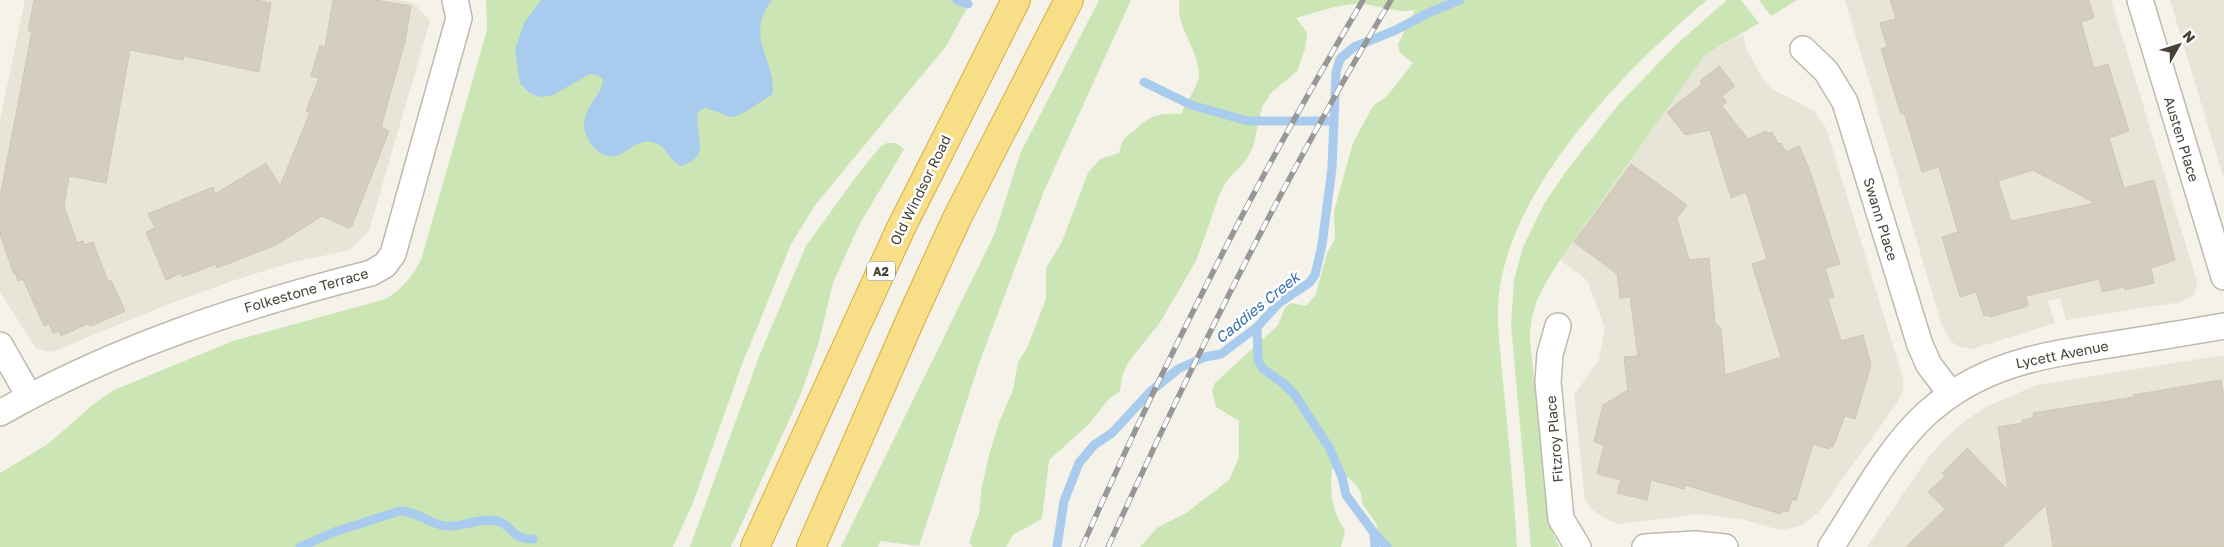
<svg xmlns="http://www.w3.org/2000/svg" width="2224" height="547" font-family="'Golos Text',sans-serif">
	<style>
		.residential { fill: #e7e4d8 }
		.green { fill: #cbe6b4 }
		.water { fill: #a9cbed }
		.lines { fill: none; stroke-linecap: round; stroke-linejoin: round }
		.stream { stroke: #a9cbed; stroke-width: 9 }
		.building { fill: #d5cebf; stroke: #cfc7b3; fill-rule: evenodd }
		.minor-casing { stroke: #bfbaac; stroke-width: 28 }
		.trunk-casing { stroke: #d6ad41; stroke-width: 30 }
		.minor { stroke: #fff; stroke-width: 25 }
		.trunk { stroke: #f8df87; stroke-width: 28 }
		.rail-casing { stroke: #979797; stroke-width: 5.5 }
		.rail { stroke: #fff; stroke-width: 4; stroke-dasharray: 11; stroke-linecap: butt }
		.labels { text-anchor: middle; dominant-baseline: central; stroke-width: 5; stroke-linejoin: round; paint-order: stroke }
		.shield { fill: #fff; stroke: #7e7b74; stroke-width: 1 }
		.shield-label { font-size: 12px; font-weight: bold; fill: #474338 }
		.street-label { font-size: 14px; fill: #474338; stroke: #fff }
		.water-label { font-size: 15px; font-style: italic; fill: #3570af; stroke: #fff }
	</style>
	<rect width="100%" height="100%" fill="#f4f2e9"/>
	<g class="residential">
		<path d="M25 0H398L414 3 430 21 369 231 350 250 289 263 232 281 166 305 52 352 36 348 0 292V120Z"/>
		<path d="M1845 0H2111L2196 278 2197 284 2194 295 2181 302 2066 320 2060 298 2048 301 2055 323 1972 349 1957 346 1951 341 1942 326Z"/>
		<path d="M2170 0H2224V179Z"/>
		<path d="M1743 34 1746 48 1761 76 1774 90 1813 110 1826 128 1903 378V391L1897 403 1818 513 1800 526 1781 530 1741 519 1699 514 1620 524 1610 521 1591 509 1585 499 1574 395 1599 360 1605 328 1587 280 1560 260 1705 55Z"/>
		<path d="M2224 355V547H1867L1925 462 1943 440 1965 421 1988 406 2037 385Z"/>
	</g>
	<g class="green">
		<path d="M486 0H971L947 45 816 204 791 244 741 367 694 500 673 547H0V473L48 444 95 403 114 390 233 341 386 299C403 288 412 277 421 260L487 30Z"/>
		<path d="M1099 0H1131L1044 191 980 361 919 546 880 541 878 547H841L995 233 1020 154Z"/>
		<path d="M1180 0H1707C1625 69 1504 192 1498 305 1497 334 1502 363 1504 392 1509 444 1514 495 1517 547H1381C1377 521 1378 526 1363 505 1361 501 1362 498 1361 494 1357 481 1343 474 1332 468 1330 491 1331 511 1345 530L1341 547H1140L1157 528 1186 513 1229 480 1239 457V421L1216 407 1212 390 1215 383 1278 325 1285 308 1291 303 1306 306 1316 294 1327 253 1335 239 1334 211 1353 143 1373 106 1388 95 1413 63 1400 53 1398 44 1415 10C1397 14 1377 4 1357 4 1340 4 1313 13 1296 18L1307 33 1305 49 1297 71 1271 93 1262 107 1253 147 1246 160 1226 182 1219 196 1196 261 1159 324 1129 361 1122 376 1120 391 1108 400 1089 424 1049 460 1042 519 1013 535 1006 547H973L969 542 979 514 982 486 989 455 1000 420 1013 390 1018 362 1027 348 1046 299V268L1062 242 1088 173 1100 159 1119 153C1124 134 1124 140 1137 128 1152 114 1161 113 1181 114 1185 105 1199 84 1199 75 1199 48 1174 26 1180 0Z"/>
		<path d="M1727 0H1741L1759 23 1705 55 1560 260C1543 287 1530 306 1530 340L1549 524 1559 547H1531L1511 325 1514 280 1523 247 1544 204 1567 170 1619 104 1678 43Z"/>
		<path d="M1759 0H1797L1771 16Z"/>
		<path d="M887 143H896L904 149 858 227 833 283 818 345 800 396 731 547H690L760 354 806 246 858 174 880 147Z"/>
	</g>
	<path class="water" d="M541 0H772C742 38 779 63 772 95 762 100 740 118 731 117 723 115 714 110 705 108L698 112C694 136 713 156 681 166 668 160 667 145 652 142 628 137 621 173 593 147 589 142 584 132 584 126 585 104 601 97 603 80L598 75 590 74 553 95 541 97 531 94 520 84 515 50 524 23Z"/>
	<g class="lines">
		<g class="stream">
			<path d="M957 0 968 4"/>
			<path d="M1144 82 1191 105 1248 121H1333"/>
			<path d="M1257 327 1258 360 1263 369 1283 383 1295 395 1330 449 1342 477 1346 495 1374 533 1375 547"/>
			<path d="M1374 533 1387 547"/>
			<path d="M300 547 334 532 400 511C417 511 430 525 447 526 464 527 480 517 497 521 514 525 509 539 533 539"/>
			<path d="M1057 547 1064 501 1079 463 1094 445 1112 433 1150 392 1178 369 1205 357 1221 354 1257 327 1279 303 1309 283 1315 275 1322 245 1332 168 1336 72 1340 59 1354 47 1396 30 1428 13 1460 0"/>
		</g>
	</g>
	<g class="building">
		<path d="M34 0H256L271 3 259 72 184 56 183 60 130 50 106 183 69 176 64 206 77 243 83 241 84 245 93 242 108 281 111 280 125 311 91 326 87 324 61 336 59 331 53 333 49 324 44 326 23 279 18 281 16 274 14 275 0 234V197L32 31H28Z"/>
		<path d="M333 0H374L411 6 405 42 381 127 389 131 352 226 349 228 322 216 276 245 217 268 216 264 182 277 181 273 166 280 146 232 155 228 148 214 213 187 215 194 266 163 280 186 310 112 306 111 319 78 311 76 320 45 325 47Z"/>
		<path d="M1890 0H2089L2094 18 2081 22 2094 68 2108 64 2129 131 2109 138 2124 188 2154 180 2175 260 2151 268 2154 283 2125 290V287L2102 292 2099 279 2026 296 2028 306 1990 317 1989 315 1984 316 1976 292 1960 297 1942 237 1958 232 1939 167 1922 172 1904 113 1901 114 1881 49 1887 47 1880 23 1896 19ZM2033 170 2095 203 2011 221 1998 181Z"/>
		<path d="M1719 66 1735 86 1722 96 1727 102 1722 106 1748 139 1766 131 1767 134 1772 132 1778 144 1781 143 1786 152 1799 146 1809 168 1840 264 1825 268 1834 297 1828 298 1841 341 1863 335 1871 365 1855 419 1845 416 1833 447 1830 446 1829 449 1813 444 1796 501 1792 499 1788 512 1783 510 1781 514 1685 485 1684 489 1651 480 1647 500 1617 493 1621 480 1597 474 1604 445 1594 442 1603 405 1628 390 1624 357 1638 356 1630 297 1620 298 1617 274 1574 242 1631 164 1687 205 1677 218 1689 260 1709 258 1715 323 1721 328 1725 375 1781 357 1752 264 1767 259 1746 192 1731 198 1710 130 1685 135 1667 112 1702 84 1700 81Z"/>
		<path d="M2221 380 2224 397V547H2053L2046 505 2002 547H1906L1945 509 1928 492 1945 476 1942 473 1967 448 2008 490 1998 427 2023 423 2022 420 2034 418 2033 413 2134 397 2133 395Z"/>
	</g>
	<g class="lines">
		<g class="minor-casing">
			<g id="minor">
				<path d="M2140 0 2224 277"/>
				<path d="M1803 49 1826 71 1845 102 1920 345 1929 365 1951 394"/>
				<path d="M1558 326 1550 354 1548 382 1561 519 1578 547"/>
				<path d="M0 345 29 396"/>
				<path d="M0 413C116 347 242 306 371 273L385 265 393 254 459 18 455 0"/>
				<path d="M1645 547 1695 544 1725 547"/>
				<path d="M1831 547C1860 503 1887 450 1926 414 1980 365 2038 356 2108 345 2146 339 2185 333 2224 326"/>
			</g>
		</g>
		<g class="trunk-casing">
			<g id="trunk">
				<path d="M755 547 900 230 1016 0"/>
				<path d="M811 547 912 316 957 218 1069 0"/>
			</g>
		</g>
		<use href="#minor" class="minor"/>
		<use href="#trunk" class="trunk"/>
		<g class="rail-casing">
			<g id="rail">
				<path d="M1082 547C1165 360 1258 176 1363 0"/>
				<path d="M1108 547C1193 360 1285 176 1391 0"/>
			</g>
		</g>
		<use href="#rail" class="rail"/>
	</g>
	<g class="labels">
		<rect class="shield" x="867" y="261.5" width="28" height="19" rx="4"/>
		<g class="shield-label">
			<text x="881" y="271">A2</text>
		</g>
		<g class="street-label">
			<text transform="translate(2182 139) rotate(73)">Austen Place</text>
			<text transform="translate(920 190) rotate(-64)">Old Windsor Road</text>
			<text transform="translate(1881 219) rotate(73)">Swann Place</text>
			<text transform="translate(306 290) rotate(-16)">Folkestone Terrace</text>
			<text transform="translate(2062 354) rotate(-11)">Lycett Avenue</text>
			<text transform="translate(1554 439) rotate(-95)">Fitzroy Place</text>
		</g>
		<g class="water-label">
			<text transform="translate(1257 307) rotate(-39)">Caddies Creek</text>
		</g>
	</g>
	<g transform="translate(2179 45) rotate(51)" stroke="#ffffff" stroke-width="4" paint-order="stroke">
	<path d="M0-4L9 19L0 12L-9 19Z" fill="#474338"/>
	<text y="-8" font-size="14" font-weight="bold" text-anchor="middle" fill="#474338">N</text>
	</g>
</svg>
